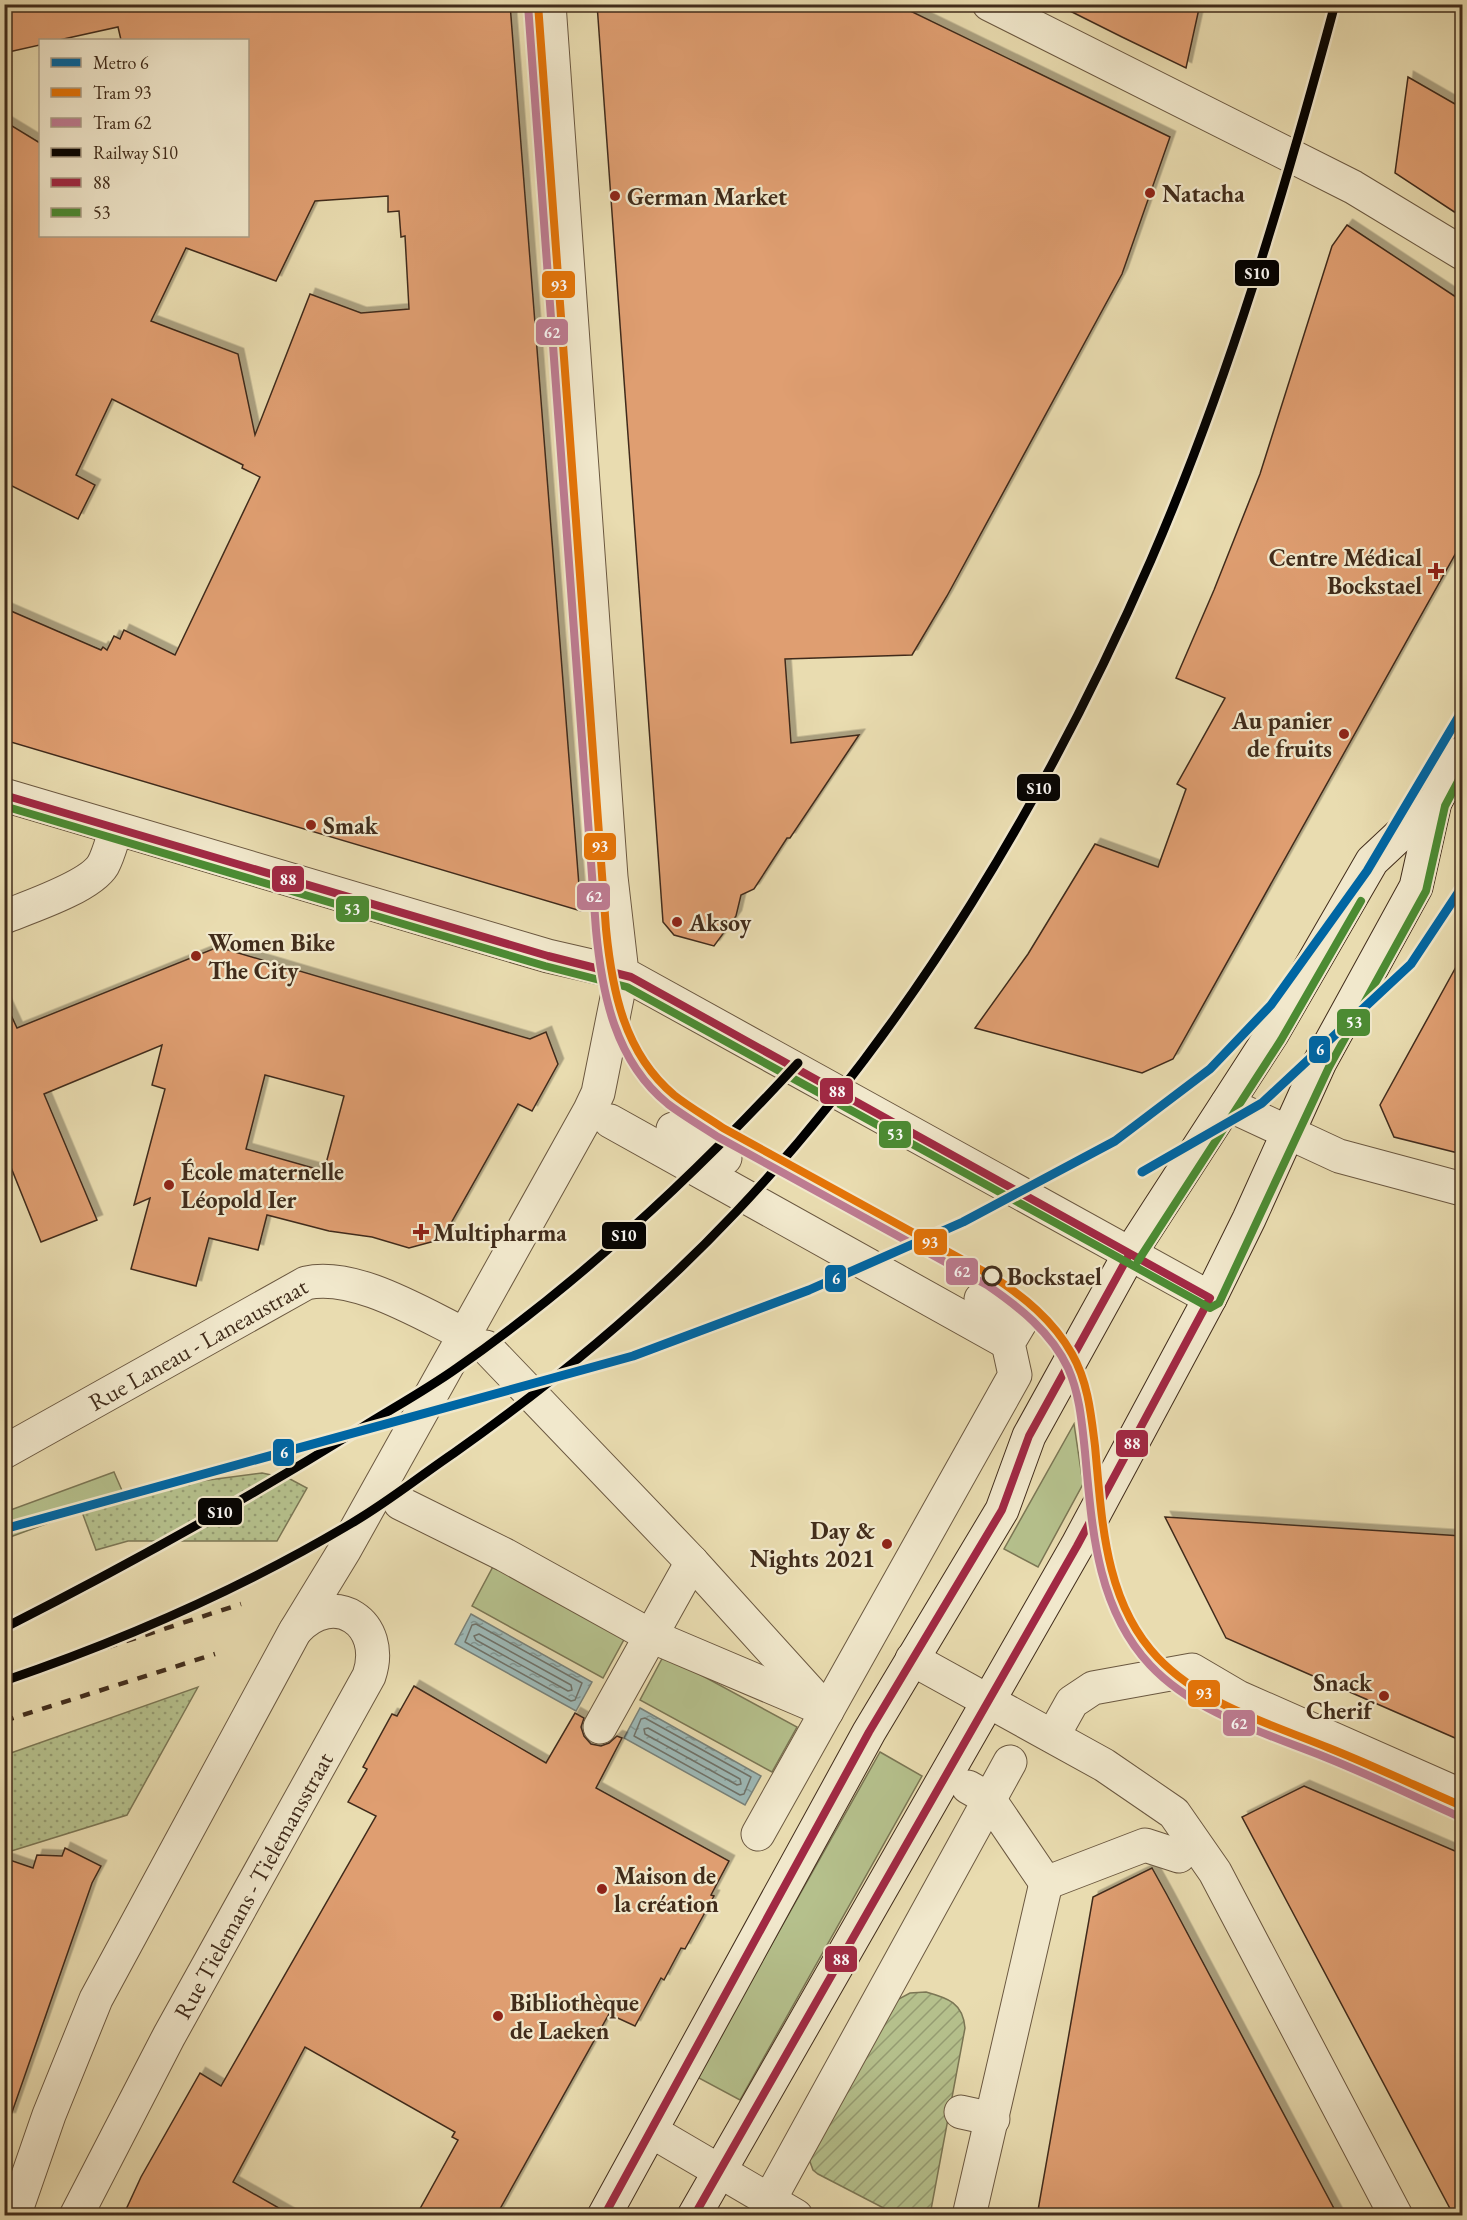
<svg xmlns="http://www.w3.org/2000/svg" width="1467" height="2220" font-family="'EB Garamond',serif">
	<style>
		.grass { fill: #b5c08c; stroke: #7b7654; stroke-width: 1.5 }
		.park { fill: url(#park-dots); stroke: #7b7654; stroke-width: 1.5 }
		.garden { fill: url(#garden-furrows); stroke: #7b7654; stroke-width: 1.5 }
		.water { fill: url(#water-ripples); stroke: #788179; stroke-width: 1.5 }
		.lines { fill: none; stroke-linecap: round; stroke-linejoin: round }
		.shore { stroke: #6f7269; stroke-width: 1.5 }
		.building { fill: #df9e71; stroke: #412c1b; stroke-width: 1.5; fill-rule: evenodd; filter: url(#shadow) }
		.pedestrian-casing { stroke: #6b5840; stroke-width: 35 }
		.minor-casing { stroke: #6b5840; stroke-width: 35 }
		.tertiary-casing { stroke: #6b5840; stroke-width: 35 }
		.secondary-casing { stroke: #412c1b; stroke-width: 35 }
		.pedestrian { stroke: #f1e8cc; stroke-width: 33 }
		.minor { stroke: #f1e8cc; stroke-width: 33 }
		.tertiary { stroke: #f1e8cc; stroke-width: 33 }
		.secondary { stroke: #f1e8cc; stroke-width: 33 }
		.rail { stroke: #412c1b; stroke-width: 4.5; stroke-dasharray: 10 10; stroke-linecap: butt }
		.bus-1-casing { stroke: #f1e8cc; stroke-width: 12 }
		.bus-2-casing { stroke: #f1e8cc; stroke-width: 12 }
		.bus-1 { stroke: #a12944; stroke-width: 8 }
		.bus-2 { stroke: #4c8b33; stroke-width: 8 }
		.rail-1-casing { stroke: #f1e8cc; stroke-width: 14 }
		.rail-1 { stroke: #000; stroke-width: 9 }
		.tram-1-casing { stroke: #f1e8cc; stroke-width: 12 }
		.tram-2-casing { stroke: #f1e8cc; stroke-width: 12 }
		.tram-1 { stroke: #e47408; stroke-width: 8 }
		.tram-2 { stroke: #bd7b91; stroke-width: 8 }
		.metro-1-casing { stroke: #f1e8cc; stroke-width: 14 }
		.metro-1 { stroke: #0066a3; stroke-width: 9 }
		.poi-dot { fill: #8f2418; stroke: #f1e8cc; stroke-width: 2 }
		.stop-dot { fill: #f1e8cc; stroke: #412c1b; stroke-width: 3 }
		.labels { text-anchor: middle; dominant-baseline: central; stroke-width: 4.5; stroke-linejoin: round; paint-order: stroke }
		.poi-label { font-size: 24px; font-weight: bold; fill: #412c1b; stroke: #f1e8cc; text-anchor: start }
		.stop-label { font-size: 24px; font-weight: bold; fill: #412c1b; stroke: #f1e8cc; text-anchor: start }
		.street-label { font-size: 24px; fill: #412c1b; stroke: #f1e8cc }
		.line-badge { stroke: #f1e8cc; stroke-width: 2 }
		.badge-label { font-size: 16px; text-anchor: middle; font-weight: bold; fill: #fff }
	</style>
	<defs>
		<pattern id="park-dots" width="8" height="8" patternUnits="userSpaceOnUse" patternTransform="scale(1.5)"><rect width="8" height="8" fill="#b5c08c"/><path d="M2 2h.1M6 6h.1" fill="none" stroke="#959c72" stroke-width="1.8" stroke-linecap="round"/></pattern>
		<pattern id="garden-furrows" width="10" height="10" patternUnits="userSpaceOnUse" patternTransform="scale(1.5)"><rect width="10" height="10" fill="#b5c08c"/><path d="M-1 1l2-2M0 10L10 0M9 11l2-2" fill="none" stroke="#959c72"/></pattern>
		<pattern id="water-ripples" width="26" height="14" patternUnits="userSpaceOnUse" patternTransform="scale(1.5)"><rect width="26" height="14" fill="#9db9b7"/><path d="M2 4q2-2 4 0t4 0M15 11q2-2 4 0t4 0" fill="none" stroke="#829794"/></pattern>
		<filter id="shadow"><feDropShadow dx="5.5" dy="-5.5" stdDeviation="0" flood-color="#0004"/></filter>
	</defs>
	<rect width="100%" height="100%" fill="#e9dcb0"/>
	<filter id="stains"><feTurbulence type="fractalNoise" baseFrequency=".00333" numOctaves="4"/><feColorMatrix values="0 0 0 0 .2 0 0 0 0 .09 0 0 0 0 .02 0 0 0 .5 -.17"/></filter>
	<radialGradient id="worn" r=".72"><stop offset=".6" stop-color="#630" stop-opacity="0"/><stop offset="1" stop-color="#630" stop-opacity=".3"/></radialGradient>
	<g class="grass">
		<path d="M1074 1424 1083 1484 1038 1567 1004 1549Z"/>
		<path d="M114 1472 124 1495 5 1539V1512Z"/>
		<path d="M496 1561 627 1634 603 1678 472 1606Z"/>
		<path d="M664 1655 797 1727 772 1772 640 1700Z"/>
		<path d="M880 1752 922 1776 740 2100 697 2077Z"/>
	</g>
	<g class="park">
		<path d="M262 1473 290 1479 307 1488 277 1541H128L96 1550 82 1512 135 1492 163 1486Z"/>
		<path d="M198 1687 127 1815 5 1853V1755Z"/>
	</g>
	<path class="garden" d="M926 1992C948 1998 963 2003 965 2028L930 2215H897L818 2174 813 2170 809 2159 895 2001 910 1993Z"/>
	<g class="water">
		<path d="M471 1614 592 1682 576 1711 455 1644Z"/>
		<path d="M640 1708 761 1776 745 1805 624 1738Z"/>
	</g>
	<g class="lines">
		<g class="shore">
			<path d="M476 1624 582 1683 575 1700 571 1701 465 1642 472 1625Z"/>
			<path d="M479 1634 571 1685 572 1690 568 1691 476 1640 474 1636Z"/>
			<path d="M645 1718 751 1777 744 1794 740 1795 634 1736 641 1719Z"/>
			<path d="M648 1728 740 1779 741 1784 737 1785 645 1734 644 1729Z"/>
		</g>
	</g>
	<g class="building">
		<path d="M4 4H510L581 911 4 740V608L101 650 103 647 107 650 114 636 120 639 124 630 175 655 260 477 242 468 243 465 112 399 76 475 95 485 78 519 4 482V121L40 143V236H248V40H121L118 27 59 40H40V45L4 53ZM388 196V212L399 211 401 237 405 236 409 309 361 313 310 294 255 435 238 354 151 321 186 248 276 281 315 201Z"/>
		<path d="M597 4H896L1170 137 1122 274 947 596 912 655 785 659 791 743 859 735 790 838H787L754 889 741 895 736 916 714 946 674 935 663 922Z"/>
		<path d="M1056 4H1200L1186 68 1122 37Z"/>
		<path d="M1408 77 1462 108V217L1395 173Z"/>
		<path d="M1347 225 1462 301V542L1173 1059 1142 1073 975 1028 1028 954 1095 844 1158 867 1186 789 1177 784 1225 698 1176 678 1214 590 1260 474 1332 246Z"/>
		<path d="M218 947 530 1039 546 1032 558 1064 532 1111 518 1104 442 1239 409 1248 372 1237 329 1231 267 1215 258 1250 209 1238 196 1286 131 1269 150 1198 134 1205 165 1089 152 1085 162 1045 44 1094 97 1220 41 1242 4 1150V1000L17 1028ZM265 1075 344 1096 324 1171 246 1149Z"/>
		<path d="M1462 956V1154L1394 1137 1380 1105Z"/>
		<path d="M1165 1517 1462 1536V1741L1226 1638Z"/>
		<path d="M414 1686 546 1763 575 1713 584 1718 581 1727 584 1736 591 1744 601 1746 609 1743 617 1736 622 1738 596 1788 729 1861 711 1895 714 1896 685 1949 681 1948 664 1980 661 1978 635 2026 609 2014 496 2216H416L458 2140 452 2137 455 2132 305 2047 233 2182 293 2216H123L141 2177 200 2073 221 2086 376 1816 348 1802 367 1769 363 1767 392 1714 397 1716Z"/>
		<path d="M1304 1786 1462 1854V2216H1454L1242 1817Z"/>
		<path d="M65 1848 101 1866 92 1883 10 2118 4 2117V1858L33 1868 37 1855 62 1856Z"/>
		<path d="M1152 1868 1167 1895 1338 2216H1037L1093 1897Z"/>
	</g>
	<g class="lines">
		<g class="pedestrian-casing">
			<g id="pedestrian">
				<path d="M610 1121 1008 1343"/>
				<path d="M673 1129 725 1158"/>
				<path d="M981 1299 1020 1322"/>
				<path d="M486 1347 692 1562 827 1711"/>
				<path d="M400 1503 505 1555 651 1636 816 1706"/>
				<path d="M600 1727 692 1562"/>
				<path d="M968 1787 989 1799 1046 1883 1145 1845 1179 1856"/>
				<path d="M758 1834 1015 1375 1008 1343 1024 1316"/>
				<path d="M961 2112 993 2119"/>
				<path d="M777 2186 1010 1762"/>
				<path d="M969 2216 1046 1883"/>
			</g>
		</g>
		<g class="minor-casing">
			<g id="minor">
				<path d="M989 4 1353 187 1462 253"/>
				<path d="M4 795 548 956 622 973 598 1093 590 1110 344 1551 294 1633 96 1999 49 2115 14 2216"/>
				<path d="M4 917C29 907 90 887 103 865 109 854 112 840 116 829"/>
				<path d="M1227 1104 1339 1156 1462 1189"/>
				<path id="s1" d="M4 1452 306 1283C355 1272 422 1314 466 1335"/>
				<path d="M1053 1736 1072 1702 1093 1688 1192 1670 1238 1697 1462 1796"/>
				<path d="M651 2131 796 2216"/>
				<path id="s2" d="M76 2216 169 2036 369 1676C387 1623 334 1588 296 1630"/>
			</g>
		</g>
		<g class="tertiary-casing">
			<g id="tertiary">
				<path d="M549 4 611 877 622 973 1210 1298"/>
				<path d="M912 1659 1104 1765 1174 1813 1215 1872 1396 2216"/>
			</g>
		</g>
		<g class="secondary-casing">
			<g id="secondary">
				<path d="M604 2216 869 1732 1002 1510 1029 1436 1129 1255 1272 1034 1372 861 1435 802"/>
				<path d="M694 2216 1077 1546 1210 1298 1249 1219 1320 1062 1416 887 1435 802 1462 753"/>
			</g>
		</g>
		<use href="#pedestrian" class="pedestrian"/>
		<use href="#minor" class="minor"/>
		<use href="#tertiary" class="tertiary"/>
		<use href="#secondary" class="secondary"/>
		<g class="rail">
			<path d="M31 1672 241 1604"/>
			<path d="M4 1721 215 1654"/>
		</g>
		<g class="bus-1-casing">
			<g id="bus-1">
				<path d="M4 795 548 956 631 977 1210 1298 1077 1546 694 2216"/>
				<path d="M604 2216 869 1732 1002 1510 1029 1436 1129 1255"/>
			</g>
		</g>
		<g class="bus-2-casing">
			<g id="bus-2">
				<path d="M4 806 545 966 627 987 1210 1308 1219 1303 1329 1067 1426 891 1445 806 1462 774"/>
				<path d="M1138 1261 1281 1040 1361 901"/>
			</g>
		</g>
		<use href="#bus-1" class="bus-1"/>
		<use href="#bus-2" class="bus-2"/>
		<g class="rail-1-casing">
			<g id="rail-1">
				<path d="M4 1628C126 1566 245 1500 361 1428 393 1408 426 1390 457 1368 583 1280 695 1175 798 1063"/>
				<path d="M4 1681C124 1640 243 1588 352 1523 388 1502 420 1476 454 1453 556 1381 651 1302 736 1212 911 1027 1050 792 1151 560 1229 380 1284 193 1335 4"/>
			</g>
		</g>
		<use href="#rail-1" class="rail-1"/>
		<g class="tram-1-casing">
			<path id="tram-1" d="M538 4 606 929C612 990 624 1053 674 1095 689 1107 707 1117 723 1128L992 1276C1024 1297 1053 1320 1072 1354 1088 1382 1091 1414 1095 1446 1102 1519 1104 1602 1158 1658 1203 1705 1271 1724 1329 1748 1374 1766 1418 1787 1462 1806"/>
		</g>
		<g class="tram-2-casing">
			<path id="tram-2" d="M528 5 596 930C602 994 615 1061 668 1104 684 1116 701 1126 718 1137L987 1285C1019 1307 1051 1332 1068 1368 1080 1395 1082 1424 1085 1452 1092 1527 1096 1607 1150 1665 1195 1713 1265 1733 1325 1757 1370 1775 1413 1796 1458 1816"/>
		</g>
		<use href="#tram-1" class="tram-1"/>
		<use href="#tram-2" class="tram-2"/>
		<g class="metro-1-casing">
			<g id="metro-1">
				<path d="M1142 1172 1262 1103 1411 964 1462 887"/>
				<path d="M4 1529 633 1356 809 1290 963 1222 1115 1141 1210 1069 1271 1005 1367 871 1462 711"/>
			</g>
		</g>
		<use href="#metro-1" class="metro-1"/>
	</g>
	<g class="poi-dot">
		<circle cx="1150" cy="193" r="6"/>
		<circle cx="615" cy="196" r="6"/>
		<path d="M1433 562h6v6h6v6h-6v6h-6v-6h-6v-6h6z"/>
		<circle cx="1344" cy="734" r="6"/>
		<circle cx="311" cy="825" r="6"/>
		<circle cx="677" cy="922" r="6"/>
		<circle cx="196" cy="956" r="6"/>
		<circle cx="169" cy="1185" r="6"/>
		<path d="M418 1223h6v6h6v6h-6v6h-6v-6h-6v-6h6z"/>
		<circle cx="887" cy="1544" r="6"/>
		<circle cx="1384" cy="1696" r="6"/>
		<circle cx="602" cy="1889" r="6"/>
		<circle cx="498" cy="2016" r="6"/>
	</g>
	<circle class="stop-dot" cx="992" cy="1276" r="9"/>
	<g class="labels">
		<g class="poi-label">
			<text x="1162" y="193">Natacha</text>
			<text x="627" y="196">German Market</text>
			<text x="1422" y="557" text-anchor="end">Centre Médical<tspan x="1422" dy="28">Bockstael</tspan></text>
			<text x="1332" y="720" text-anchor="end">Au panier<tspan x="1332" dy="28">de fruits</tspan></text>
			<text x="323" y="825">Smak</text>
			<text x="689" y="922">Aksoy</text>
			<text x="208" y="942">Women Bike<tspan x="208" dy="28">The City</tspan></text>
			<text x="181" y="1171">École maternelle<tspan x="181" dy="28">Léopold Ier</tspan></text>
			<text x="433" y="1232">Multipharma</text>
			<text x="875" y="1530" text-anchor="end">Day &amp;<tspan x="875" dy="28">Nights 2021</tspan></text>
			<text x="1372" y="1682" text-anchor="end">Snack<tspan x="1372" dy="28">Cherif</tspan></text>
			<text x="614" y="1875">Maison de<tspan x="614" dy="28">la création</tspan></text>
			<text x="510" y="2002">Bibliothèque<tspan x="510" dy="28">de Laeken</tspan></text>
		</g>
		<g class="stop-label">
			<text x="1007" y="1276">Bockstael</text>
		</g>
		<g class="street-label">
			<text stroke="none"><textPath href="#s1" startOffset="222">Rue Laneau - Laneaustraat</textPath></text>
			<text stroke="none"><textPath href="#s2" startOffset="375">Rue Tielemans - Tielemansstraat</textPath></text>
		</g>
	</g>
	<g class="line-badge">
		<rect x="1234" y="259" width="46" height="28" rx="6" fill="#000"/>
		<rect x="541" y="270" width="35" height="29" rx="6" fill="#e47408"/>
		<rect x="535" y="318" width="34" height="28" rx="6" fill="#bd7b91"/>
		<rect x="1016" y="773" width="45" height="29" rx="6" fill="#000"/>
		<rect x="583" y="832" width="34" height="29" rx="6" fill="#e47408"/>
		<rect x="271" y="865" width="34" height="28" rx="6" fill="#a12944"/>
		<rect x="576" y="882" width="35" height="29" rx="6" fill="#bd7b91"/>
		<rect x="335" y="895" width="35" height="28" rx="6" fill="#4c8b33"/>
		<rect x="1336" y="1008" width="35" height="29" rx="6" fill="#4c8b33"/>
		<rect x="1308" y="1035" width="23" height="29" rx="6" fill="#0066a3"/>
		<rect x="819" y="1077" width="35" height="28" rx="6" fill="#a12944"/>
		<rect x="878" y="1120" width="34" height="29" rx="6" fill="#4c8b33"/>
		<rect x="601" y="1221" width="46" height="29" rx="6" fill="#000"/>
		<rect x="913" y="1228" width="35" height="28" rx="6" fill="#e47408"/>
		<rect x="945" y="1257" width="34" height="29" rx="6" fill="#bd7b91"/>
		<rect x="824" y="1264" width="23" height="29" rx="6" fill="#0066a3"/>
		<rect x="1115" y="1429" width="34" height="29" rx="6" fill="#a12944"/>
		<rect x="272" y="1438" width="23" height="29" rx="6" fill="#0066a3"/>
		<rect x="197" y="1497" width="46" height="29" rx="6" fill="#000"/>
		<rect x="1187" y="1679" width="34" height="29" rx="6" fill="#e47408"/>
		<rect x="1222" y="1709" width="34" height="28" rx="6" fill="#bd7b91"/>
		<rect x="824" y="1945" width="34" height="28" rx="6" fill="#a12944"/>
	</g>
	<g class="badge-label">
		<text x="1257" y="279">S10</text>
		<text x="559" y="291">93</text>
		<text x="552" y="338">62</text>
		<text x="1039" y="794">S10</text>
		<text x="600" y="852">93</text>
		<text x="288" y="885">88</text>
		<text x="594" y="902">62</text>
		<text x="352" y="915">53</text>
		<text x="1354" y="1028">53</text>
		<text x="1320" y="1055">6</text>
		<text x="837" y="1097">88</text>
		<text x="895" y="1140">53</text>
		<text x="624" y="1241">S10</text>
		<text x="930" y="1248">93</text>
		<text x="962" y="1277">62</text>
		<text x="836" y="1284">6</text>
		<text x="1132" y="1449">88</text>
		<text x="284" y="1458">6</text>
		<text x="220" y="1518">S10</text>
		<text x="1204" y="1699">93</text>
		<text x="1239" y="1729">62</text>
		<text x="841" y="1965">88</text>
	</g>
	<rect width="1467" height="2220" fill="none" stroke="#e9dcb0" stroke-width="24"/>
	<rect x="6" y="6" width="1455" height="2208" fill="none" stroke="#412c1b" stroke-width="3"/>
	<rect x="12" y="12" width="1443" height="2196" fill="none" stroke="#412c1b" stroke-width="1.5"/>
	<rect x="39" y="39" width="210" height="198" fill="#f1e8cc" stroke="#ab9d85" stroke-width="1.5"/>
	<rect x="51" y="58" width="30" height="9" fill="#0066a3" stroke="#ab9d85" stroke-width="1.5"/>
	<text x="93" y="69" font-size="18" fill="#412c1b">Metro 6</text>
	<rect x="51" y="88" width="30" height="9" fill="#e47408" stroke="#ab9d85" stroke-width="1.5"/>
	<text x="93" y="99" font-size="18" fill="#412c1b">Tram 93</text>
	<rect x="51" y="118" width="30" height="9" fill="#bd7b91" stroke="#ab9d85" stroke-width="1.5"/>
	<text x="93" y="129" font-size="18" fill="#412c1b">Tram 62</text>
	<rect x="51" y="148" width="30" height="9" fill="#000000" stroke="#ab9d85" stroke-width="1.5"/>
	<text x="93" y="159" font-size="18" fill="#412c1b">Railway S10</text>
	<rect x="51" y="178" width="30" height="9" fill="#a12944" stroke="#ab9d85" stroke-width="1.5"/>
	<text x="93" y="189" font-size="18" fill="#412c1b">88</text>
	<rect x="51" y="208" width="30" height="9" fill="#4c8b33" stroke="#ab9d85" stroke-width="1.5"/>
	<text x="93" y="219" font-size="18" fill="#412c1b">53</text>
	<rect width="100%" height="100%" filter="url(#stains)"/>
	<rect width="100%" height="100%" fill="url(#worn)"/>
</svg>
